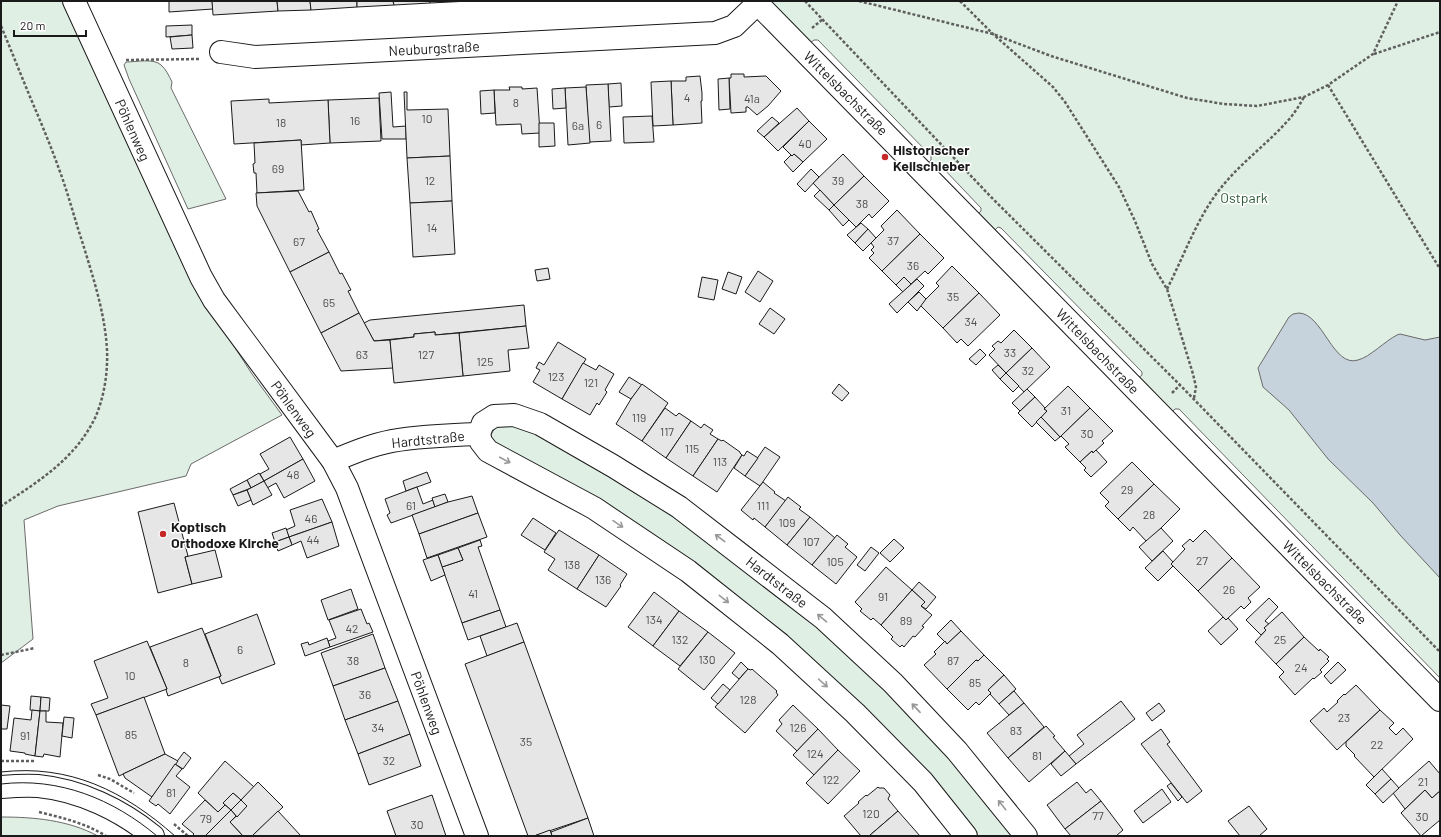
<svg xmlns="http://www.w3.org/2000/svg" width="1441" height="837" font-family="Barlow,sans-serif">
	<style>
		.green { fill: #e0efe3; stroke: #6a6a6a }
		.water { fill: #c6d2dc; stroke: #6a6a6a }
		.building { fill: #e6e6e6; stroke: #1a1a1a }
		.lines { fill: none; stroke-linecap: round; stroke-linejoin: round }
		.street-casing { stroke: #1a1a1a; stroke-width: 24 }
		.secondary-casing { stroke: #1a1a1a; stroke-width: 24 }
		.primary-casing { stroke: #1a1a1a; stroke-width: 24 }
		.path { stroke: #5f5f5f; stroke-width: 2.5; stroke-dasharray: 3 2; stroke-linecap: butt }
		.street { stroke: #fff; stroke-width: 22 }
		.secondary { stroke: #fff; stroke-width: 22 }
		.primary { stroke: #fff; stroke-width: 22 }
		.tram { stroke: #1a1a1a; stroke-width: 1 }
		.oneway { stroke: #989898 }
		.poi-dot { fill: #c62828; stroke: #fff; stroke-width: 1.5 }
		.labels { text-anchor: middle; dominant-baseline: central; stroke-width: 3; stroke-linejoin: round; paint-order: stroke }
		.number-label { font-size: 12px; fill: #4d4d4d }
		.street-label { font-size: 14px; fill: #1a1a1a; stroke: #fff }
		.poi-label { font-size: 14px; font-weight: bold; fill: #1a1a1a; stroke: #fff; text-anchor: start }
		.park-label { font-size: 14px; fill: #2b5a34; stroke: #fff }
	</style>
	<rect width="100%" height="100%" fill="#fff"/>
	<g class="green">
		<path d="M1 1H66L219 323 252 374 282 415 191 464 186 476 58 506 24 520 33 639 1 663Z"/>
		<path d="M770 1H1440V678L1179 409H1175L1170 414 1136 380 1142 375V372L1001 228 998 227 994 231 978 214 981 211V208L942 167 935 171 928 163 931 160V156L818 40H814L810 43Z"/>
		<path d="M126 62C136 62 154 58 161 65 166 69 169 76 172 82L171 88 226 199 188 209 129 79 124 65Z"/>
		<path d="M520 423 609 471 752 570 889 688 1017 836H977L931 780 858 708 489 438 496 426Z"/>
		<path d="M1 817C34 817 68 820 98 836H1Z"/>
	</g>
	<path class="water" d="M1299 313C1323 314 1333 368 1358 360 1370 357 1385 341 1397 335L1400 334 1425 340 1440 337V578L1400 535 1373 503 1328 459 1289 410 1263 387 1258 368 1289 317 1293 314Z"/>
	<g class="building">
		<path d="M169 1H212L213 9 169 12Z"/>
		<path d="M212 1H277L278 11 213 15Z"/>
		<path d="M277 1H310L311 10 278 11Z"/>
		<path d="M310 1H357V7L311 10Z"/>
		<path d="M357 1H393L394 5 357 7Z"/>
		<path d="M393 1H430V3L394 5Z"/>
		<path d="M430 1H470L430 3Z"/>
		<path d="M192 25V35L166 37V26Z"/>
		<path d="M192 35 193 48 172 49 170 37Z"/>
		<path d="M731 74H744V77L766 76 781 91 768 106 757 115 748 107H746V112L731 113 729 78H731Z"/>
		<path d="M700 76 702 93V101H701L702 123 673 125 671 81H686V77Z"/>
		<path d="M729 78 730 109 719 110 718 79Z"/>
		<path d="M671 81 673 125 653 126 651 82Z"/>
		<path d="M621 83 622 106 609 107 608 84Z"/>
		<path d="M608 84 611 141 589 142 586 85Z"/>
		<path d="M509 87H522V89L537 88 540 133 522 134 521 124 496 125 494 90H510Z"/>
		<path d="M586 87 590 143 568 145 565 88Z"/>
		<path d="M565 88 566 108 553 109 552 89Z"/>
		<path d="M494 90 495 113 481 114 480 91Z"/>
		<path d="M391 92 393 127 406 126V139H382L379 93Z"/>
		<path d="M404 92H407V110L448 109 450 156 407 158Z"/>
		<path d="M379 98 381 141 330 143 328 100Z"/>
		<path d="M269 99V103L328 100 330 143 301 145V140L234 144 231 101Z"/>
		<path d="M797 108 809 121 778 151 764 137Z"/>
		<path d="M652 116 654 142 624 143 623 117Z"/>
		<path d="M772 117 779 123 764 137 757 131Z"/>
		<path d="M809 121 827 139 803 162 794 154 792 156 783 147Z"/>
		<path d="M539 123H554L555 146 539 147Z"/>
		<path d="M301 140 304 190 257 193 256 173H254L253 164 255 163 254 143Z"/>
		<path d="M794 154 803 162 793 172 784 162 791 155 792 156Z"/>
		<path d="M843 154 864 176 834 205 813 183Z"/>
		<path d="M450 156 452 201 410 203 407 158Z"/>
		<path d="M811 169 819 177 805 192 797 184Z"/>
		<path d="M864 176 889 201 872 218 869 214 856 227 834 205Z"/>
		<path d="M820 190 834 205 829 210 814 196Z"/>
		<path d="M298 191 309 212 311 211 319 229 317 230 329 252 290 272 257 206 256 193Z"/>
		<path d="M452 201 455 254 413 257 410 203Z"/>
		<path d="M834 205 849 220 843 226 829 210Z"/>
		<path d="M897 210 920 234 882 271 869 258 874 253 871 250 874 247 871 243 884 230 881 226Z"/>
		<path d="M861 223 868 229 855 243 847 235Z"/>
		<path d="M868 229 876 238 863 251 855 243Z"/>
		<path d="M920 234 944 258 928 274 925 271 911 284 904 277 896 285 882 271Z"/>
		<path d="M329 252 340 274 342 273 351 290 348 291 359 313 321 333 290 272Z"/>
		<path d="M952 266 979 293 943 328 920 305 939 286 936 283Z"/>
		<path d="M548 268 550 279 537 281 535 270Z"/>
		<path d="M758 271 773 281 760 302 745 292Z"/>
		<path d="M728 272 742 277 736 294 722 289Z"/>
		<path d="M702 277 718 280 714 300 698 297Z"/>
		<path d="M904 277 911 284 903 292 896 285Z"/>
		<path d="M917 279 924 286 897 313 889 304Z"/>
		<path d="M919 292 926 299 917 311 908 302Z"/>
		<path d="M979 293 1000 315 968 346 961 339 957 343 943 328Z"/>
		<path d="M524 305 526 326 435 335V332L414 334V337L374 341 364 323 370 320Z"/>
		<path d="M770 308 785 319 774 334 759 324Z"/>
		<path d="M359 313 374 341 390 340 393 368 341 371 321 333Z"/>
		<path d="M526 326 529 348 508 350 510 371 463 376 459 333Z"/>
		<path d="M1014 330 1032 348 1006 373 989 355 995 349 992 346 998 341 1001 343Z"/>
		<path d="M435 332V335L459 333 463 376 394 383 390 340 414 337V334Z"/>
		<path d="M558 342 586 359 562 399 533 382 540 370 536 368 539 362 544 365Z"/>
		<path d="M1032 348 1050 367 1024 392 1006 373Z"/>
		<path d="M980 349 986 355 976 365 969 359Z"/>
		<path d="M583 363 596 370 599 365 614 374 605 390 607 392 599 405 597 403 590 415 562 399Z"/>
		<path d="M998 365 1006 373 1000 379 992 370Z"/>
		<path d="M1006 373 1019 386 1013 392 1000 379Z"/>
		<path d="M629 377 642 385 631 399 619 392Z"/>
		<path d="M642 384 668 403 642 441 616 424 631 399Z"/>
		<path d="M839 384 849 393 842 401 832 393Z"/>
		<path d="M1068 386 1090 408 1060 437 1041 417 1047 411 1044 409Z"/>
		<path d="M1027 389 1035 397 1020 411 1012 403Z"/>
		<path d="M1035 397 1045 408 1044 409 1047 411 1032 427 1018 413Z"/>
		<path d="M665 408 676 416 679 413 691 421 666 458 642 441Z"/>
		<path d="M1090 408 1113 431 1102 441 1104 443 1093 453 1092 451 1080 462 1065 447 1069 444 1061 436Z"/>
		<path d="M1041 417 1060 437 1055 441 1036 422Z"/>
		<path d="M691 421 701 428 704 424 713 430 710 434 718 439 693 476 666 458Z"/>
		<path d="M290 437 303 459 264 481 260 474 269 469 260 454Z"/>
		<path d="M718 439 722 441 723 440 740 452V453L742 455 717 492 693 476Z"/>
		<path d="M765 447 780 457 760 486 745 476Z"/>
		<path d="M1096 450 1107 462 1091 477 1084 470 1086 468 1080 462 1092 451 1093 453Z"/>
		<path d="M747 451 758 458 745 476 734 468 742 455 744 456Z"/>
		<path d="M303 459 315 481 284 498 276 483 267 488 264 481Z"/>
		<path d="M1132 462 1154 484 1118 519 1105 506 1109 502 1100 493Z"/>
		<path d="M427 472 431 482 406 491 403 481Z"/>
		<path d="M259 473 264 481 251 488 247 480Z"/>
		<path d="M247 480 251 488 233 495 230 489Z"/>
		<path d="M264 481 272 495 253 505 247 490Z"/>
		<path d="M763 482 775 492 774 493 786 501 765 527 754 518 753 520 741 510Z"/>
		<path d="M1154 484 1180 509 1147 542 1133 527 1130 531 1118 519Z"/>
		<path d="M417 487 423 504 433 500 435 507 391 523 387 515 390 513 385 499Z"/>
		<path d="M247 490 251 500 238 506 233 495Z"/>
		<path d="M445 494 448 502 435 507 432 498Z"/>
		<path d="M472 496 478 513 419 534 412 515 448 502Z"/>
		<path d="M788 497 801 507 799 509 810 517 787 545 765 527Z"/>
		<path d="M322 499 332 522 289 537 286 530 295 526 290 510Z"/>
		<path d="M174 503 188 556 185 557 192 584 158 593 138 512Z"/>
		<path d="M478 513 487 537 427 558 419 534Z"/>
		<path d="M810 517 835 538 812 565 787 545Z"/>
		<path d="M533 518 556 533 545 550 521 535Z"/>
		<path d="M332 522 339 546 307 558 301 541 292 545 289 537Z"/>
		<path d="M286 528 289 537 275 542 272 533Z"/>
		<path d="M1161 528 1173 541 1152 561 1139 547Z"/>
		<path d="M559 530 599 555 577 589 548 570 555 559 544 552Z"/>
		<path d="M1205 530 1232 558 1198 591 1171 564 1185 549 1182 546 1190 539 1193 542Z"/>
		<path d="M837 535 848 544 845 547 857 557 836 584 812 565Z"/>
		<path d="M289 537 292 545 278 551 275 542Z"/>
		<path d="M894 539 904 548 890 562 880 553Z"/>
		<path d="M480 540 482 546 478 547 500 610 462 623 442 567 463 560 458 548Z"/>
		<path d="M871 547 879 553 865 571 857 565Z"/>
		<path d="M458 548 463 560 442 567 438 555Z"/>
		<path d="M215 550 222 577 192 584 185 557Z"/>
		<path d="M1163 551 1173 562 1171 564 1173 566 1158 581 1145 568Z"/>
		<path d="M438 555 445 575 431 581 423 560Z"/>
		<path d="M599 555 627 574 620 585 621 586 606 607 577 589Z"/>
		<path d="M1232 558 1260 587 1248 598 1251 602 1244 609 1241 606 1226 620 1198 591Z"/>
		<path d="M886 567 912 590 881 625 873 618 871 620 860 611 862 609 855 602Z"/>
		<path d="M919 582 936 597 926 609 921 606 925 602 912 590Z"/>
		<path d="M351 589 358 609 328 620 321 600Z"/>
		<path d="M912 590 925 602 921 606 932 615 922 626 924 627 915 637 913 636 904 647 902 645 900 647 891 639 893 637 881 625Z"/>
		<path d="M654 592 679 611 653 646 628 627Z"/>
		<path d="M1269 598 1278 607 1265 621 1269 624 1264 628 1266 630 1261 635 1246 620Z"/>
		<path d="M361 609 367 624 369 623 373 632 330 647 328 641 336 638 329 620Z"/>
		<path d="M500 610 506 627 468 640 462 623Z"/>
		<path d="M679 611 708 632 680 666 653 646Z"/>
		<path d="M1282 612 1304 637 1276 664 1255 642 1266 630 1264 628Z"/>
		<path d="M257 614 275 664 222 684 219 677 221 676 205 634Z"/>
		<path d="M1223 617 1226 620 1228 618 1238 629 1221 645 1208 631Z"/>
		<path d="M951 620 961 631 947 644 937 634Z"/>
		<path d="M517 623 524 642 487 656 480 636Z"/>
		<path d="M202 628 221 676 168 696 166 690 167 689 150 647Z"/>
		<path d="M961 631 984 655 978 661 976 660 947 689 924 665 936 654 934 652 945 641 947 644Z"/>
		<path d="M708 632 735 653 704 690 678 669Z"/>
		<path d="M373 634 385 668 333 686 321 653Z"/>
		<path d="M1304 637 1319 651 1320 649 1329 657 1327 659 1329 661 1320 670 1322 672 1314 679 1313 678 1295 695 1279 677 1284 672 1276 664Z"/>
		<path d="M327 638 330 647 305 656 301 644 308 642 309 645Z"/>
		<path d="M147 641 167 689 96 715 91 704 108 698 94 661Z"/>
		<path d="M524 642 588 818 534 836H528L465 664Z"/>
		<path d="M984 655 1004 675 988 690 991 693 979 705 976 702 968 710 947 689 976 660 978 661Z"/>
		<path d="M741 662 748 669 739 679 732 673Z"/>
		<path d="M1338 662 1346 670 1331 684 1324 676Z"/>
		<path d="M385 668 398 701 345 720 333 686Z"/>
		<path d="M748 669 751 670 752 669 777 691 776 692 778 695 745 733 715 707Z"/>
		<path d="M1004 675 1016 689 999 704 990 694 991 693 988 690Z"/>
		<path d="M723 684 730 690 718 704 711 698Z"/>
		<path d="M1356 685 1380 710 1337 750 1310 721 1324 708 1327 712 1338 702 1337 701 1344 694 1345 695Z"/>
		<path d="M1014 691 1024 703 1009 715 999 704Z"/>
		<path d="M31 696 41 697 40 711 30 710Z"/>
		<path d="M41 697 50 698 49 711H40Z"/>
		<path d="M144 697 165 754 119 776 96 715Z"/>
		<path d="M398 701 410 734 358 754 345 720Z"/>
		<path d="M1121 701 1135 719 1076 764 1069 756 1084 744 1077 735Z"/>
		<path d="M1024 703 1044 727 1008 758 987 733Z"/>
		<path d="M1159 703 1165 711 1152 721 1146 713Z"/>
		<path d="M1 705 10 706 7 729H1Z"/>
		<path d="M793 705 818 729 797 751 776 731 782 724 779 720Z"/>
		<path d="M32 710 40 711 35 756 25 754V753L10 751 14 718 31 720Z"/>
		<path d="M1380 710 1394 723 1389 728 1396 735 1403 728 1413 739 1374 777 1354 756 1355 755 1346 746V742Z"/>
		<path d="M40 711H46V722L63 723 60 757 44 754 43 757 35 756Z"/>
		<path d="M64 717 74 718 72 738 62 736Z"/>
		<path d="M1046 726 1055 736 1053 737 1065 751 1029 782 1008 758Z"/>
		<path d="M818 729 838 750 814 775 793 755Z"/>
		<path d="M1161 729 1170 742 1167 744 1202 791 1187 803 1141 744Z"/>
		<path d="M410 734 421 766 369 785 358 754Z"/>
		<path d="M838 750 860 771 828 804 806 783Z"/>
		<path d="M1065 751 1076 764 1061 776 1051 764Z"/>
		<path d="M184 752 191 758 183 769 175 764Z"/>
		<path d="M165 754 178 761 152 797 125 778 123 774Z"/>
		<path d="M225 761 254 787 241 800 233 793 223 803 225 805 218 812 198 793Z"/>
		<path d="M1429 761 1440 774V791L1432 798 1425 790 1405 809 1393 793Z"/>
		<path d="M175 764 182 769 176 776 190 787 170 814 158 804 156 806 149 801Z"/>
		<path d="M1382 769 1391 779 1375 794 1366 785Z"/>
		<path d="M1391 779 1399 788 1383 803 1375 794Z"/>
		<path d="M258 782 283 807 252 836H243L230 822 247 806 241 800Z"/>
		<path d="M1077 782 1086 793 1091 789 1101 801 1065 829 1047 805Z"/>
		<path d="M1171 783 1182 797 1178 801 1167 786Z"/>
		<path d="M878 787 879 788H884L890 795 888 799 898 811 869 836H861L844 816 859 803 858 802 866 795 867 796Z"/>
		<path d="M1162 789 1171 802 1143 823 1134 811Z"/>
		<path d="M1425 790 1432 798 1440 791V820L1421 836 1401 813Z"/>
		<path d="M233 793 241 800 231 810 223 803Z"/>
		<path d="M432 795 446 836H396L387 811Z"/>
		<path d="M205 800 218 812 225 805 231 810 205 836H192L194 834 182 824Z"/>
		<path d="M241 800 247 806 237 817 231 810Z"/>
		<path d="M1101 801 1123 830 1116 836H1071L1065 829Z"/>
		<path d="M1249 806 1267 829 1259 836H1240L1228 821Z"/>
		<path d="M231 810 236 816 230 822 242 835 240 836H205Z"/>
		<path d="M278 811 301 836H252Z"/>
		<path d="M898 811 920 836H869Z"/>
		<path d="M588 818 594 836H552L551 832Z"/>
		<path d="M550 830 552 836H534Z"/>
	</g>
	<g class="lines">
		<g class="street-casing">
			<g id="street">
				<path d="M755 1 1440 700"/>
				<path d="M221 52 255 57 715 33 734 26 758 3"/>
				<path d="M333 461C352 453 371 445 392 441 420 436 450 435 479 434"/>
				<path d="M966 836 923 782 855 713 780 644 688 571 594 508 488 451 481 442 479 434 483 423 494 416 514 415 540 424 613 466 679 507 823 618 893 683 957 751 1026 836"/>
			</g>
		</g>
		<g class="secondary-casing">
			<path id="secondary" d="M74 1 201 277 214 300 333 461 347 488 477 836"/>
		</g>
		<g class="primary-casing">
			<path id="primary" d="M1 787C13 786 26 785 38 786 80 790 121 810 153 836"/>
		</g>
		<g class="path">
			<path d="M805 1 991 197 1180 385 1440 652"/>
			<path d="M859 1 993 34 1051 56 1187 98 1224 104 1257 106 1304 97 1328 85 1373 54 1398 1"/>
			<path d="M960 1 993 34 1053 87 1065 102 1086 135 1119 187 1135 221 1152 264 1167 289 1193 374 1196 387 1194 398"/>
			<path d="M1 26C14 57 26 88 39 118 46 135 53 152 59 169 68 193 74 217 82 241 93 277 105 313 107 350 108 373 104 398 95 418 75 459 38 482 1 506"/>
			<path d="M812 28 823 19"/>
			<path d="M1374 54 1440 32"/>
			<path d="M126 60 199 59"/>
			<path d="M1328 85 1440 269"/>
			<path d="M1167 289C1184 256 1197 218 1220 189 1241 162 1269 143 1291 117 1296 111 1300 104 1304 97"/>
			<path d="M1172 393 1180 385"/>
			<path d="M1 655 35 648"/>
			<path d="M1 761H35"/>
			<path d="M98 775 110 779 134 793"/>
			<path d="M39 812C63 818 85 823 106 836"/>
			<path d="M174 824 188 836"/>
		</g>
		<use href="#street" class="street"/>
		<use href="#secondary" class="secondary"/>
		<use href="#primary" class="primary"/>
		<g class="tram">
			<path d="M1 772C70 764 124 791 175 836"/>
			<path d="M1 784C59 777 113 799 157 836"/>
		</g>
	</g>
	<defs><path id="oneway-shaft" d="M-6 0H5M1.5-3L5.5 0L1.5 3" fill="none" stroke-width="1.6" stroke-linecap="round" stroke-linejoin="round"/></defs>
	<g class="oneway">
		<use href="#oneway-shaft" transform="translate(505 460) rotate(28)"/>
		<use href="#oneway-shaft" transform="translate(618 524) rotate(34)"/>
		<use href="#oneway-shaft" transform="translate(720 538) rotate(-143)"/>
		<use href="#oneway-shaft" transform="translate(724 599) rotate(38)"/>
		<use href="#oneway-shaft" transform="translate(822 618) rotate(-140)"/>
		<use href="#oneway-shaft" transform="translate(823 683) rotate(42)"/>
		<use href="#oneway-shaft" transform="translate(916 708) rotate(-133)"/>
		<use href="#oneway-shaft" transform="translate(1002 805) rotate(-129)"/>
	</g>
	<g class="poi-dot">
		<circle cx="885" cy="157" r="4"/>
		<circle cx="163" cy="534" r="4"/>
	</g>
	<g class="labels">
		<g class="number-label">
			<text x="687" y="97">4</text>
			<text x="752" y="98">41a</text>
			<text x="516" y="102">8</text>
			<text x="427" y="118">10</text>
			<text x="355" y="120">16</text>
			<text x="281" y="122">18</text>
			<text x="599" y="124">6</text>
			<text x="578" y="125">6a</text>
			<text x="805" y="143">40</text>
			<text x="278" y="168">69</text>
			<text x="430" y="180">12</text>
			<text x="838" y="180">39</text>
			<text x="862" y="203">38</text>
			<text x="432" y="227">14</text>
			<text x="893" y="240">37</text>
			<text x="299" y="241">67</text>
			<text x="913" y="265">36</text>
			<text x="953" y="296">35</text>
			<text x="329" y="302">65</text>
			<text x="971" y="321">34</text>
			<text x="1010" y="352">33</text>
			<text x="362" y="354">63</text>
			<text x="426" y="354">127</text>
			<text x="485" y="361">125</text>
			<text x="1028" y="370">32</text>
			<text x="556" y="376">123</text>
			<text x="591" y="382">121</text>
			<text x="1066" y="410">31</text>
			<text x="639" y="417">119</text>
			<text x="667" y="431">117</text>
			<text x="1087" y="433">30</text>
			<text x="692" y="448">115</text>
			<text x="720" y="461">113</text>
			<text x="293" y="474">48</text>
			<text x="1127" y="489">29</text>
			<text x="411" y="505">61</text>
			<text x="763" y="505">111</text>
			<text x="1149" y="514">28</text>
			<text x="311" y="518">46</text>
			<text x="787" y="522">109</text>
			<text x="313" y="539">44</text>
			<text x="811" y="541">107</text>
			<text x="1202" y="560">27</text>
			<text x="835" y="561">105</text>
			<text x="572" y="564">138</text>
			<text x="603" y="579">136</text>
			<text x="1229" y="589">26</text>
			<text x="473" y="593">41</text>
			<text x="883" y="596">91</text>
			<text x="654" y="619">134</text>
			<text x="906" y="620">89</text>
			<text x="352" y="628">42</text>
			<text x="680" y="639">132</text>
			<text x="1280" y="639">25</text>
			<text x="240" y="649">6</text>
			<text x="707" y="659">130</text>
			<text x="353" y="660">38</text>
			<text x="953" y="660">87</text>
			<text x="186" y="662">8</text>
			<text x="1301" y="667">24</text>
			<text x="130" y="675">10</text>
			<text x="975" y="682">85</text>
			<text x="365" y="694">36</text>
			<text x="748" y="699">128</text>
			<text x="1344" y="717">23</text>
			<text x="378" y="727">34</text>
			<text x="798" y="727">126</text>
			<text x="1016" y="730">83</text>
			<text x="131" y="734">85</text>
			<text x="25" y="735">91</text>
			<text x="526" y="741">35</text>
			<text x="1377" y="744">22</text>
			<text x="815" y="753">124</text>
			<text x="1037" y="755">81</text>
			<text x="389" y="760">32</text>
			<text x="831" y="779">122</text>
			<text x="1423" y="781">21</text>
			<text x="171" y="792">81</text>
			<text x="871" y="813">120</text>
			<text x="1098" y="815">77</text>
			<text x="1422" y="816">30</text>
			<text x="206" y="818">79</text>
			<text x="417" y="824">30</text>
		</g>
		<g class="street-label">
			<text transform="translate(434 48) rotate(-3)">Neuburgstraße</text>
			<text transform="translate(846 93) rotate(45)">Wittelsbachstraße</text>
			<text transform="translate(133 130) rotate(66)">Pöhlenweg</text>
			<text transform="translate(1098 351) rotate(46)">Wittelsbachstraße</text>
			<text transform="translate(294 409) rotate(54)">Pöhlenweg</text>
			<text transform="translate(428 439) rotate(-6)">Hardtstraße</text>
			<text transform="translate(777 582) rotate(38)">Hardtstraße</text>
			<text transform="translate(1325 582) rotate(45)">Wittelsbachstraße</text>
			<text transform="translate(427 703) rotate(70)">Pöhlenweg</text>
		</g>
		<g class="poi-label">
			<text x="893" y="149">Historischer<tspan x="893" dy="16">Keilschieber</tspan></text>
			<text x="171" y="526">Koptisch<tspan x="171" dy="16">Orthodoxe Kirche</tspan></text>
		</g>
		<g class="park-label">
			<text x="1244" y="197">Ostpark</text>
		</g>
	</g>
	<rect width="1441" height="837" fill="none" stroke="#1a1a1a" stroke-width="4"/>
	<path d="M14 30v6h72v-6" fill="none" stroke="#1a1a1a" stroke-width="2"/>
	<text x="20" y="30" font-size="12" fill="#1a1a1a" stroke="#ffffff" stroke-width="3" paint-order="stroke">20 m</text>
</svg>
